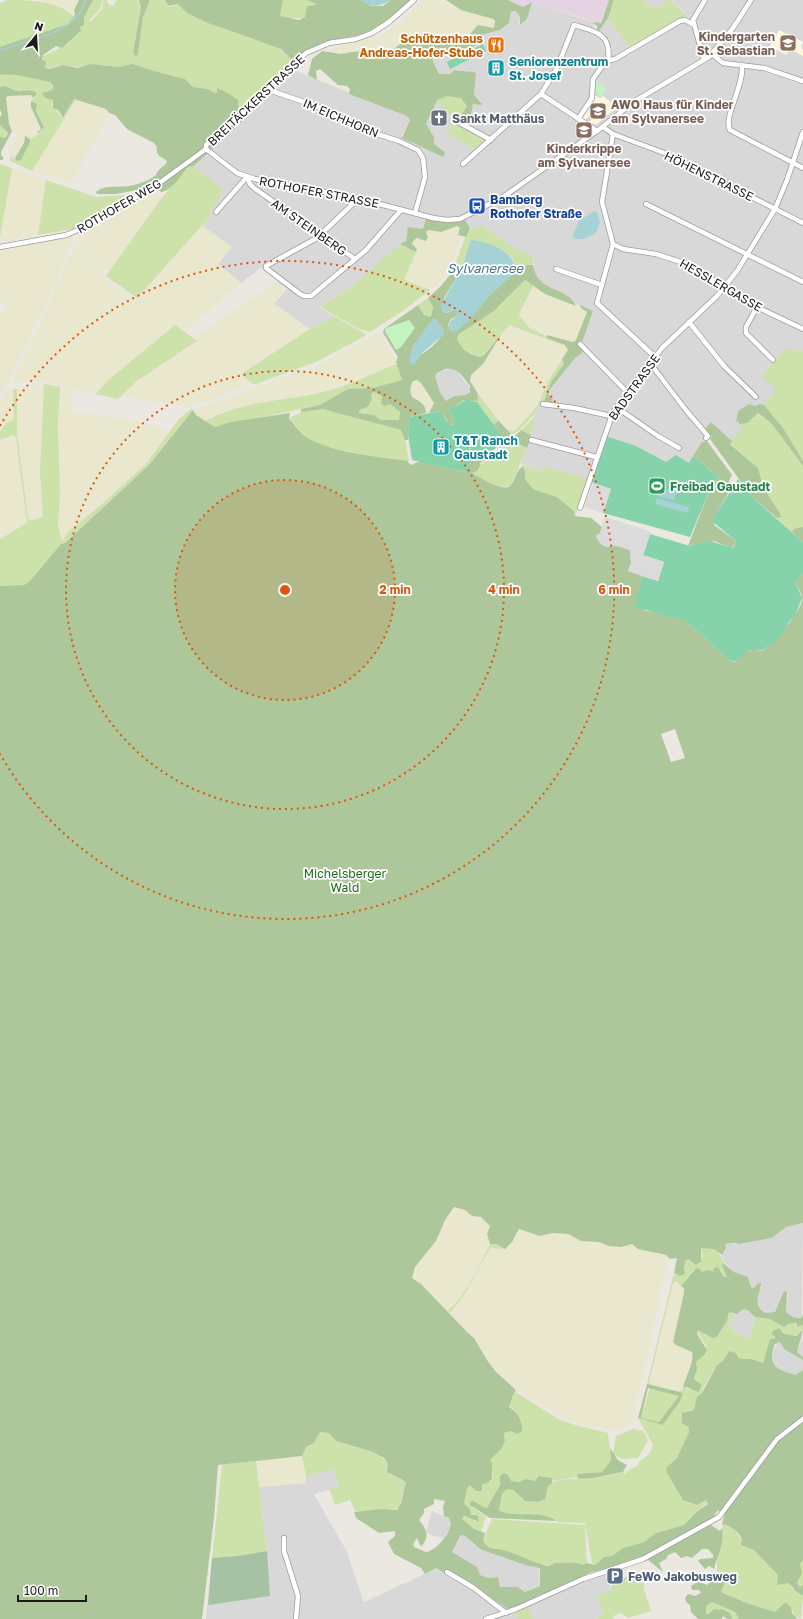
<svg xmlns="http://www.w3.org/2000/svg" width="803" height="1619" font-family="'Golos Text',sans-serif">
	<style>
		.residential { fill: #d9d8d8 }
		.industrial { fill: #e4d4e3 }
		.education { fill: #fbf7db }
		.farmland { fill: #e9e7ce }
		.grass { fill: #cde1ab }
		.forest { fill: #adc79a; fill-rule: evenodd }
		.cemetery { fill: #a5c2a5 }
		.park { fill: #c4f2c1 }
		.pitch { fill: #86d3ab }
		.parking { fill: #dbdbdb }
		.water { fill: #a6d1d5 }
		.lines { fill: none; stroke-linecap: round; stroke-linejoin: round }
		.stream { stroke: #a6d1d5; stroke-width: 1.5 }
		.minor-casing { stroke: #9c9c9c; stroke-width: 6 }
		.minor { stroke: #fff; stroke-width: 4.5 }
		.ring { fill: none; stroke: #de560d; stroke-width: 2; stroke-dasharray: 2 4 }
		.labels { text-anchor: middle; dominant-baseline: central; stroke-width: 3.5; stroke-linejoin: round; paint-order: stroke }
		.education-label { font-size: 12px; font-weight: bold; fill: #785e54; stroke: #fff; text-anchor: end }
		.food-label { font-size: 12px; font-weight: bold; fill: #c56008; stroke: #fff; text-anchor: end }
		.culture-label { font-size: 12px; font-weight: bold; fill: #0d838f; stroke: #fff; text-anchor: start }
		.street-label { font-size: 12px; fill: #1b1b1b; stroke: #fff }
		.worship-label { font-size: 12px; font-weight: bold; fill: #5b616d; stroke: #fff; text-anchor: start }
		.transit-label { font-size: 12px; font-weight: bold; fill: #164399; stroke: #fff; text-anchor: start }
		.leisure-label { font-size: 12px; font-weight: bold; fill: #27864d; stroke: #fff; text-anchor: start }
		.park-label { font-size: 12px; fill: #1a6c16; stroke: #fff }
		.service-label { font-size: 12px; font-weight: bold; fill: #4e5e75; stroke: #fff; text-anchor: start }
		.water-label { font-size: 13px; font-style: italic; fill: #4c7891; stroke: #fff }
		.centre { fill: #de560d; stroke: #fff; stroke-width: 2 }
		.ring-label { font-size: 12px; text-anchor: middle; font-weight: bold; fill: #de560d; stroke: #fff; stroke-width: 3.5; stroke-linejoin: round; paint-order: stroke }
	</style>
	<rect width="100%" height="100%" fill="#ebe7e1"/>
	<g class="residential">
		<path d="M645 0H666L658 9 644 3Z"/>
		<path d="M669 0H803V351L799 349 795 351 785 348 761 377 777 389 764 405 760 404 755 406 748 405 738 411 736 418 744 427 732 441 711 422 712 436 707 441 702 442 689 463H666L636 446 590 480 544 466 542 471 521 464 536 419 532 415 542 401 543 402 549 387 581 341 593 311 574 303 561 292 540 283 534 270 533 256 512 247 485 226 474 228H470L466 224 425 225 423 229 407 232 405 242 348 289 319 307 334 316 310 329 274 304 287 289 277 282 279 280 261 268 241 283 218 264 232 247 202 226 214 213 210 209 220 198 219 196 222 190 194 166 296 71 407 116 410 120V124L402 134 403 138 424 149 434 151H444L434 144V137L426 124 437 100 467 120 471 115 473 104 478 105 481 102 474 95 476 73 467 70 461 72 454 70 450 74H439L433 62 434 57 451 56 469 50 476 45 484 34 500 30 508 24 511 11H516L520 17 519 23 521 25 527 19 532 2 594 22 593 29 599 31 608 18 630 48 686 14Z"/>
		<path d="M450 369 457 371 471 390 465 395 452 396 447 402 440 392 435 376 437 373 444 370Z"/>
		<path d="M803 1223 802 1317 799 1319 792 1317 786 1312 788 1294H783L775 1312 766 1313 758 1306 756 1302 762 1286 757 1284 754 1288 751 1287 748 1277 734 1272 725 1263 722 1257 726 1248 725 1244H741L772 1238 786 1227Z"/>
		<path d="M743 1309 749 1310 755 1317 750 1337 748 1339 729 1327 733 1315Z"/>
		<path d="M803 1336V1357L797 1352Z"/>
		<path d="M777 1343H781L785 1350 803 1360V1370L799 1374 796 1375 783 1371 775 1366 772 1356Z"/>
		<path d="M334 1469 339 1487 314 1494 347 1552 364 1602 437 1568 445 1571 447 1570 508 1609H513L539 1595 558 1589 591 1572 602 1569 612 1590 604 1615 596 1619H533L528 1606 515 1611 517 1619H206L212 1558 238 1556 267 1551 259 1487 306 1483V1477Z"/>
		<path d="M432 1511 450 1519V1528L444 1538 434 1536 426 1532Z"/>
		<path d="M462 1535 466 1536 476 1547 482 1550 528 1566 538 1567 539 1569 540 1586 525 1592 521 1588 500 1587 497 1577 489 1578 480 1575 477 1567 452 1552Z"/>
	</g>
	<path class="industrial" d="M508 0H609L600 23 532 2 523 7Z"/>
	<g class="education">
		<path d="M779 30 803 42 801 48 803 49V56L790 49 786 55 770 46Z"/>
		<path d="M595 95 600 98 603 96 617 107 596 125 589 122 592 119 589 116 585 120 580 117Z"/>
	</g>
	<g class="farmland">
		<path d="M40 0H81L74 16 59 6Z"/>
		<path d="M422 0H440L456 9 492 18 495 20 494 27 493 29 482 25 475 27 463 42 457 44 439 43 421 34H414L395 48 388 57H380L365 51 352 52 341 54 328 51 330 49 380 36 400 23Z"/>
		<path d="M33 95 30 103 32 110 40 129 31 139 25 136 18 154 15 158H11L8 151 17 133 12 131 9 125 6 97 9 96Z"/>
		<path d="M76 99 110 111 71 183 32 171Z"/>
		<path d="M12 168 46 180 38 235 0 242Z"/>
		<path d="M155 191 161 199 106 276 83 248 77 239V236Z"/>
		<path d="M202 226 232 247 218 264 241 283 184 331 175 325 107 381 96 394 48 382H12L39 327 75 244 77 243 107 280 135 301Z"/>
		<path d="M453 226 460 228V236L450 267 441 283 430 290 404 280 416 251 412 244 415 239 420 238 423 240 427 231 430 229 441 232Z"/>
		<path d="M71 236 73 239 49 297 7 385 0 394V316L6 304 0 301V250Z"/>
		<path d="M277 282 287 289 274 304 310 329 241 374 253 384 189 407 122 396 137 381 197 341 193 338Z"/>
		<path d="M533 286 558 300 587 310 579 336 574 342 532 329 520 317 519 314Z"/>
		<path d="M508 325 566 346 568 350 548 382 538 405 514 432 508 430 499 421 470 381 472 373 483 364Z"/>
		<path d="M377 333 380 335 397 364 323 391 242 406 219 413 205 421 194 413 196 409 207 404 317 366Z"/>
		<path d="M414 381 421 383 434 403 429 413 426 414 425 406 411 395 410 387Z"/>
		<path d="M44 384 40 473 43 517 30 520 28 517 17 434V389Z"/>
		<path d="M60 387 71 390V411L73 412 139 421 171 432 146 464 102 504 68 532 61 542 62 538 58 525 60 496 58 425Z"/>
		<path d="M10 388 14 390V420L0 425V400Z"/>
		<path d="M13 435 16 437 27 523 23 527 0 538V440Z"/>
		<path d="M454 1207 465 1210 472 1216 484 1219 490 1226 487 1235 490 1244 465 1291 457 1303 448 1311 421 1284 412 1278 415 1267 436 1241 445 1220Z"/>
		<path d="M519 1229 540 1236 553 1233 568 1234 581 1241 599 1242 609 1246 621 1247 632 1244 638 1249 668 1257 642 1381 632 1422 625 1429H605L576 1423 562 1417 516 1389 496 1372 487 1360 472 1335 467 1332 450 1313 466 1292 490 1248 502 1250 506 1249 513 1241Z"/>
		<path d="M677 1281 684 1291 673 1342 676 1345 692 1352 693 1355 682 1391 680 1392 654 1386 649 1382 671 1291 673 1283Z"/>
		<path d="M302 1456 306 1483 259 1487 256 1461Z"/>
	</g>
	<g class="grass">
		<path d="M7 0C29 0 58 0 74 17L68 24 61 27 0 47V3Z"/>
		<path d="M93 0H103L99 10 89 20 90 22 102 9 104 0H107L108 4 114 6 116 0H139L141 7 135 40 138 54 143 17 150 0H165L167 6 170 7 179 4 187 13 226 30 279 48 291 59 294 60 241 112 237 109 238 100 228 93 217 91 215 93 208 89 193 87 185 79 154 71 136 65 119 67 90 64 80 67 59 65 51 68H45L46 62 42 57 66 45 80 33V27L84 24V17Z"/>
		<path d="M283 0H307L315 3 316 5H311L304 18H283L280 15Z"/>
		<path d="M614 0H645L644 3 658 9 666 0H669L686 15 688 19H677L630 48 608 18Z"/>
		<path d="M5 74C20 76 38 77 52 84V90L42 93 45 98 53 100 52 105 61 116H64L73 100 76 99 32 171 10 161V157L15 159 30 141V139L40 133 44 127 36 111 37 104 31 101 37 95C31 89 26 91 19 91 12 91 8 86 0 87V75Z"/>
		<path d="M444 96C455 95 461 96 467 105L458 122 453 119 457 122 452 127 450 126 449 118 453 119 454 116 451 114 450 115 447 110 440 108 441 104H435L437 100Z"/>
		<path d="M457 124 481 139 484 138 486 140 476 150 446 133 449 129H452Z"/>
		<path d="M0 125 7 132 5 138 0 137Z"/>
		<path d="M0 164 12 168 0 238Z"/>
		<path d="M194 166 223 190 219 196 221 198 210 209 214 212 137 298 106 276 161 199 188 167Z"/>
		<path d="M46 180 96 197 125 195 126 199 73 229 38 235Z"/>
		<path d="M483 225 512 247 533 256V265L515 270C517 249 486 244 472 240L458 275 456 272H452L468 230Z"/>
		<path d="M400 244 416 252 404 280 430 290 404 310 370 332 359 329 320 307 348 289 373 268Z"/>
		<path d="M525 280 533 286 519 314 520 317 530 328 566 346 509 325 481 357C471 357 460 348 457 338L459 334 501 305Z"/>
		<path d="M428 298 433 307 432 316 428 318 424 315 418 305Z"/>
		<path d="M334 316 367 335 318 361 256 384H253L241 374 310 329Z"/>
		<path d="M175 325 197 341 137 381 118 399 96 394 107 381Z"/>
		<path d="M785 348 795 351 799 349 803 351V461L783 428 764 405 776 389 761 377Z"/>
		<path d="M562 359 564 364 551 382 544 402H542L530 419 512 437 508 430 515 431 538 405 548 382Z"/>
		<path d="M397 364 402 380 372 388 348 389 320 405 215 427 205 421C242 401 282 401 323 392 348 386 373 373 397 364Z"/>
		<path d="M44 384 60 387 58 425 60 496 58 525 62 541 68 532 102 504 146 464 179 419 191 409 193 410 149 465 65 543 61 544 29 582 24 585 0 586V539L27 523 16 437 13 435 0 440V431L6 424 5 423 14 420 13 389H17V434L28 519 32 520 43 517 40 473Z"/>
		<path d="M374 392 382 396 381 404 385 406 390 404 400 412 399 420H381L374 415 359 413V410L368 407 372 399 371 394Z"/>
		<path d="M477 392 499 421 497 423 494 424 477 402Z"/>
		<path d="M323 408 401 430 405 438 409 462 375 458 324 446 308 439 289 418 304 411Z"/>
		<path d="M756 413 772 424 803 466V527L794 529 792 532 777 518 781 514 764 489 758 468 730 443 743 427 741 423 747 422Z"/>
		<path d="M534 417 536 420 531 435 521 430Z"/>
		<path d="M513 438 517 443 527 448 511 485C497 492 482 477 470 473L478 470 482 464Z"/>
		<path d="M522 465 542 471 544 466 587 479 575 516 574 511 557 497 533 489 525 479V472L521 467Z"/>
		<path d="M490 1244H497L505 1249 490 1248 466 1292 450 1313 447 1310C460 1306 484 1258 490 1244Z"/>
		<path d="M701 1248C720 1246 716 1252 725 1263H723L727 1276 724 1277 721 1271 714 1269 713 1272H702L694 1269 681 1286 677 1281 673 1283 649 1382 652 1385 670 1390 647 1384 674 1273 675 1275 685 1273 684 1265 687 1260 696 1265 700 1264 702 1255Z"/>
		<path d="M729 1312 734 1314 729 1325 730 1328 748 1339 750 1337 755 1317 768 1318 781 1324 794 1323 796 1325H803V1330L794 1336 784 1334 778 1328 775 1331 776 1338H771L763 1363 740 1359 738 1354 729 1351 723 1361 717 1365 703 1388 702 1393 697 1397 694 1410 687 1411 685 1426 689 1428V1432L677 1458 666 1469 681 1497 685 1501 695 1505 704 1500 709 1502 695 1512 684 1525 656 1533 644 1542 623 1548 612 1556 604 1557 595 1565 592 1563 585 1523 559 1522 541 1516 507 1513 499 1510 502 1494 507 1489 513 1490 522 1499 541 1502C548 1498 544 1487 551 1483 563 1477 579 1480 592 1478 602 1477 613 1475 623 1472L625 1475 627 1471 639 1465 638 1463 649 1454 653 1445 638 1418 663 1425 681 1399 683 1395 680 1392 683 1388 701 1390V1385L696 1381C693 1377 696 1368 696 1362L705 1353 706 1346 697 1331 701 1330 704 1334 712 1338 719 1335 727 1321Z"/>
		<path d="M650 1387 679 1396 659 1422 641 1418Z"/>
		<path d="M516 1392 558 1419 578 1426 608 1433 611 1460 602 1472 577 1474 578 1477 551 1481 552 1478 539 1476 535 1481 525 1479 519 1482 510 1481 509 1479 500 1478V1485L487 1508 485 1509 478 1504 470 1505 486 1517 481 1531 474 1529 461 1518 466 1517 477 1522 474 1513H470L464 1504 467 1489 469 1485 483 1487 482 1484 491 1481C495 1475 491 1469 492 1463L490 1460 502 1448 505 1441 504 1433 508 1431 519 1434 521 1425 514 1409 509 1407 513 1394Z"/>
		<path d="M633 1429 643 1431 648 1440 638 1458 622 1459 613 1454 616 1436Z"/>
		<path d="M320 1432 329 1433 336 1441 378 1454 388 1464 389 1474 406 1482 399 1508C396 1510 362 1511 355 1511L350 1500 335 1505 329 1489 339 1487 334 1469 306 1477 302 1456 306 1447 311 1446Z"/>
		<path d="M256 1461 267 1551 238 1556 212 1558 222 1465Z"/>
		<path d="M492 1519 585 1525 587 1563 582 1565C575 1562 557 1561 550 1566 532 1563 517 1554 500 1549 495 1548 492 1550 488 1547 484 1545 484 1543 483 1540Z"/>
		<path d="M722 1524C736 1525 740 1536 742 1546L754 1550 779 1575 777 1583H788L794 1588V1590L803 1596 801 1619 795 1617 791 1607 785 1602 775 1612 744 1602 721 1592 726 1580 723 1575 717 1572V1560L723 1535Z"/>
		<path d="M803 1560V1585L801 1588 797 1581 801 1576 800 1564Z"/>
		<path d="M636 1571 644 1576V1589L651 1611 628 1618 621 1613 615 1615 613 1619H596L604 1615 597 1596 612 1590 610 1587 612 1585Z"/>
		<path d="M712 1602 735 1612 739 1619H732L729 1612 714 1609 709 1614H706V1606Z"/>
		<path d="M528 1606 533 1619H517L515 1611Z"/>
	</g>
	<g class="forest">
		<path d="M79 0H93L84 17V25L80 27 81 31 62 48 56 46 43 55 42 59 46 62 45 68 50 69 62 65 78 68 90 64 119 67 133 64 154 71 185 79 193 87 208 89 215 93 217 92V88L228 93 238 100V110L249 115 194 166 188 167C181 175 172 191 161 192L158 189 160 184 139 193 132 191 115 194H97L96 192C104 184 119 188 129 186 136 185 151 180 156 175 157 173 157 171 159 170 162 166 166 166 167 161 161 156 155 156 157 147L154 143 127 129 115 115 109 113 106 109 74 99 63 117 58 110 53 108V100L45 98 42 93 52 90 53 86 51 83C39 79 12 73 0 75V47L68 24 75 15 74 10Z"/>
		<path d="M139 0H150L143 17 138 54 136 56 133 53 141 7Z"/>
		<path d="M165 0H283L280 16 299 20 305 17 307 6 316 5 315 3 307 0H361L371 6H383L391 0H412L378 27 359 35 330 41 316 46 292 60 281 49 208 23 187 13 178 4 168 6Z"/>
		<path d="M446 0H508L523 7 532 2 527 19 520 25V17L516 11H511L509 23 500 30 484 34 476 45 464 52 433 58V62L439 74H450L454 70C462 72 468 70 476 73L474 95 482 104 481 105 473 104 471 115 465 123 458 120 467 106 461 98 447 96 437 100 426 124 434 137V144L445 152 443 157 402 138 410 120 407 116 349 94 350 89 347 86 338 85 320 69 316 71 317 80 308 75 312 59 322 51 341 54 352 52 365 51 380 57H388L395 48 414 34H421L439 43 457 44 463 42 478 25 494 28 495 21 493 19 461 10Z"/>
		<path d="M609 0H614L608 18 599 31 597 30V26L594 24V22L601 23Z"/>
		<path d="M6 86C10 88 14 91 18 91 25 92 32 88 37 94L33 98 31 95 9 96 6 97 9 124 12 131 1 152V155L4 158 2 160H0V137L5 138 8 133 0 125V117L2 114 0 110V87Z"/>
		<path d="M31 101 37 104 36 111 44 127 39 133H37L41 129 31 107Z"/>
		<path d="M25 136 30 139V142L21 160 17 161 15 158 24 143Z"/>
		<path d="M426 219 444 221 464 219 470 228 466 237 458 235 460 228 457 226 441 232 428 230 426 233 428 237 426 241 417 238 413 241 412 244 417 249 416 252 400 244 406 241 408 227 423 229Z"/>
		<path d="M528 265H533C538 294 565 284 576 306L545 294 525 280 494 311 459 334 457 338C460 348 470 356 480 357L484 355 502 333 483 364 471 375 470 381 477 392 478 401 464 400 453 408H448L455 423 454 425 449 424 441 411 429 413 434 403 421 383 417 380 413 381C410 388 409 390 412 397 419 401 426 404 426 413L409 417 408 440H405L401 430 323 409 301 412V409L320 405 348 389 372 388 402 380 396 362 398 357 383 333 384 329 418 305 424 315 431 317 433 307 428 298 441 286 453 271 458 275 444 298 443 312 447 313 453 310 458 311 456 316 451 319 448 325 450 330 456 331 492 293 513 274 515 270ZM433 319 444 330C442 341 420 358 410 359L413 347ZM445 369C458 367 463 377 470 386V392L465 395 454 396 446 401 440 392 435 376 437 373ZM374 392 382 396 381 404 385 406 390 404 400 412 399 420H381L374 415 359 413V410L368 407 372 399 371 394Z"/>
		<path d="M580 305 593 311 580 348 583 352 575 358 550 389 548 394 553 400 552 402H544L551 382 564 364 562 359 568 350 565 345 547 338V335L573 342 576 340 587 312 580 307Z"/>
		<path d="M749 404 755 406 760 404 764 405 783 428 803 461V466L772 424 758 413 747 423 740 424 736 420 738 411Z"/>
		<path d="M193 410 196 415 215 427 231 422 290 413 289 419C295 425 302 435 309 439 339 454 374 456 407 461L411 465 420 461 466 472 467 465 472 457 467 448H469L476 462 482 460 487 454 490 456 480 463 481 465 477 471 471 473C479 476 504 494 511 485 516 479 516 469 523 467L525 471V479L533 489 557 497 574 511 575 516 591 518 602 527 600 533 596 536C602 550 606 545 617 546 621 546 626 549 630 550L631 563 628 571 642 576 640 588 645 611 658 612 686 621 729 660 734 662C739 658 745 651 752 650 756 649 761 652 764 650 774 644 803 609 802 599 802 593 797 587 795 582L803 574V1223L786 1227 772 1238 739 1244 734 1243 725 1244 726 1248 722 1255 714 1249 701 1248V1262L696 1265 689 1260H686L684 1267 685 1274 680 1276 674 1273 677 1258 670 1259 666 1255 638 1249 632 1244 621 1247 609 1246 599 1242 581 1241 568 1234 553 1233 540 1236 519 1229 512 1242 505 1249 497 1244H490L487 1234 490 1226 481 1217 472 1216 465 1210 454 1207 445 1220 436 1241 415 1267 412 1278 421 1284 467 1332 474 1338 487 1360 496 1372 516 1390 513 1395 509 1407C517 1411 523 1422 522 1431L518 1434 510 1431 504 1433 505 1441 502 1448 490 1460 492 1463V1479L487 1483 482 1484V1491H476L470 1485 467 1489 464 1504 470 1509 471 1514 478 1516 479 1522 464 1516 462 1519 474 1529 485 1533 483 1541 488 1547C493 1550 498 1548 503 1550 518 1554 532 1562 547 1566 551 1566 552 1564 555 1563 565 1563 574 1561 582 1565L587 1563 595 1565 604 1557 612 1556 623 1548 644 1542 656 1533 684 1525 696 1512 708 1504 706 1500 697 1505 683 1500 667 1473 666 1468 677 1458 689 1432V1428L682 1423V1413L694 1410 697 1397 702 1393 717 1365 723 1361 729 1351 736 1353 740 1359H751L763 1363 770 1339 776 1338 772 1334 773 1331 779 1328 784 1334 796 1336 803 1330 797 1352 803 1357V1360L785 1350 780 1342 775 1344C767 1365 776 1370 796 1375L803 1370V1560L800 1564 802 1574 797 1582 800 1587 803 1585V1596L794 1590V1588L788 1583 777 1585 778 1575 754 1550 741 1545C741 1543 742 1540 741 1538 740 1532 728 1524 722 1524L726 1510 717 1511 709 1524 720 1531 722 1528C725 1544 717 1556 714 1569L709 1566 705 1569 698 1561 700 1559 713 1558V1555L708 1549H702L692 1558 686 1556 681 1558 675 1552 668 1555 666 1559 659 1563 663 1572 647 1559 637 1564 591 1572 558 1589 539 1595 513 1609H508L447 1570 443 1572 436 1568 425 1574 421 1568 394 1554 388 1542 395 1536V1531L379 1533 356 1518 354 1512 381 1509 397 1510 401 1503 406 1482 387 1472 388 1464 384 1458 373 1452 336 1441 329 1433 320 1432 313 1444 306 1447 302 1456 218 1465 214 1518 202 1619H0V586L24 585 29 582 61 544 65 543 149 465ZM675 729 685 758 671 762 661 734ZM434 1499 445 1501 443 1507 444 1516 449 1518C456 1528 437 1551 426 1552L414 1547 413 1544 417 1538 420 1545 422 1546C430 1536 426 1528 419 1520L424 1513V1509L434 1504ZM461 1535C468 1535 474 1546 482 1550L528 1566 537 1567 540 1569V1586L525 1592 518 1587H500L498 1577 489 1578 480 1575 477 1567 452 1552Z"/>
		<path d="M499 421 512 435 509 441 500 448 498 446 504 439 494 424Z"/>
		<path d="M711 422 732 441 730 444 758 468 764 489 780 513 781 517 777 518 752 497 710 439 712 436 705 429Z"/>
		<path d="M521 430 531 435 527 448 517 443 513 438Z"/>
		<path d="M707 441 732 475 729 481 733 485 716 514 714 525 736 541 732 548 714 541 688 546 708 494 718 477 693 456 702 442Z"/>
		<path d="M803 527V542L792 532 794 529Z"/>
		<path d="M723 1263 734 1272 748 1277 751 1287 754 1288 758 1283 761 1284C760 1296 751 1305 766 1313L775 1312 784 1291 787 1292 786 1312C791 1316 795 1319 801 1318L803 1315V1325L798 1327 796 1323 788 1324 784 1327 770 1319 755 1317 748 1310 743 1309 737 1314 729 1312 727 1321 717 1337 712 1338 698 1330 697 1334 707 1350 704 1355 696 1362 697 1370 694 1378 696 1381 701 1384V1388L698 1392 687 1387 683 1388C685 1377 695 1362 692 1352L676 1345 673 1342 684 1293V1288L681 1286 696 1268 700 1269 702 1272 709 1270 713 1272 714 1268 718 1267 724 1277H727L722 1265Z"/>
		<path d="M647 1384 680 1392 683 1394 680 1401 663 1425 638 1418ZM648 1388 679 1396 659 1422 641 1418Z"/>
		<path d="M610 1448 618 1460 627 1465 623 1472 593 1478 578 1479 577 1474 602 1472 611 1460Z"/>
		<path d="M504 1473 508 1475 511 1481 519 1482 526 1479 535 1481 539 1476 552 1478V1483L548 1486 545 1499 539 1502 525 1501 513 1490 507 1489 502 1494 499 1510C516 1519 541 1509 556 1521L490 1518 470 1505V1502L473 1501 485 1508H487L500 1485V1476Z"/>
		<path d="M711 1572C718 1572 723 1574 726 1580L721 1592 744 1602 775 1612 785 1602 791 1607 792 1613 797 1619H739L735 1612 712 1602 706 1606V1614H709L714 1609 724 1610 730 1613 732 1619H727L723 1616 722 1619H698L691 1612 690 1605 686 1602 685 1598 688 1594 695 1596 701 1593 699 1590H692L691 1586 698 1582 708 1585Z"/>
	</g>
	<path class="cemetery" d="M267 1551 270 1596 208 1605 212 1558 238 1556Z"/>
	<g class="park">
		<path d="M596 80 606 89 601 97 594 92Z"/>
		<path d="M409 320 415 328 401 347 396 350 385 331 386 328Z"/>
	</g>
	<g class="pitch">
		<path d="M483 44 486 51 450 69 447 62Z"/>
		<path d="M467 399 477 402 504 438V441L479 462H476L470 448H468L472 459 467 465V472L412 460 408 435 409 417 441 411 447 422 453 426 455 423 448 408H453Z"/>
		<path d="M605 436 636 446 666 462 676 455 689 463 693 456 718 477 708 494 690 537 603 513 611 489 593 483 590 480Z"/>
		<path d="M738 479 752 497 803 542V574L795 582 802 598 795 616 789 622 783 633 775 642 763 650H750C741 655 739 664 729 660L686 621 635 607 642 576 658 581 664 562 643 555 650 534 690 546 710 541 733 548 736 541 713 522 716 514Z"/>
	</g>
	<g class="parking">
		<path d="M593 483 611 489 603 513 584 507Z"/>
		<path d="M605 517 651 532 643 555 664 562 658 581 628 571 631 563 630 550 617 546 606 547 600 543 596 536 600 533Z"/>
	</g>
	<g class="water">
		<path d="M361 0H391C382 6 369 9 361 0Z"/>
		<path d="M594 211 597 212 600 222 596 233C588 237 580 242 572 237L579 221Z"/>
		<path d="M471 240C486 241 522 253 513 274 506 281 499 286 492 293 484 301 464 331 453 332L449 328C448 319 458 319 457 311L453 310 445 313 440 307 461 270Z"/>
		<path d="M433 319H436L444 330 443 335 422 353 414 365 410 364C406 353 425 329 433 319Z"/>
		<path d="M660 488 677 492 674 500 657 496Z"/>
		<path d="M657 498 689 507 688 513 655 504Z"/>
	</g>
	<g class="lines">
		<path class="stream" d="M0 50C19 44 56 35 70 23 78 17 83 9 86 0"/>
		<g class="minor-casing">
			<g id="minor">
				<path d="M712 54 723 63 764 68 803 81"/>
				<path d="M704 60 693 20 705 0"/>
				<path d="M742 66C744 86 723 117 730 130L803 168"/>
				<path d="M269 90 330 111 358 128 399 141 418 150 423 158 425 177 415 213"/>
				<path d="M541 94 597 131"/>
				<path d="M578 119 592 98 593 79 606 61 615 59 680 21 685 20 694 25"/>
				<path d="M458 122 491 140"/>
				<path d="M603 127 613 134 602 202 613 244"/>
				<path d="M613 134 667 154 803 223"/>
				<path d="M206 149 237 173 255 179 360 199 433 218 447 220 460 219 503 197 597 131 635 101 709 57 733 28 751 0"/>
				<path d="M206 149V145L269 90 306 53 329 43 356 39 372 33 389 22 414 0"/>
				<path d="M463 164 541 94 557 68 574 25C594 31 612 33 608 60"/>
				<path d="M358 199 317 238 266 266V268L300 294 304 296H311L366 250 401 210"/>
				<path d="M646 204 803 282"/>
				<path d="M216 212 247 177 250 184 254 188 355 259"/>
				<path d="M613 244 623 249 656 254 687 264 757 307 803 329"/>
				<path d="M613 244 597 303 655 357"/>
				<path d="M0 247 66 235 85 227 158 184 206 149"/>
				<path d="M556 269 602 285"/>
				<path d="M757 307 746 327V333L773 360"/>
				<path d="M689 322 724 366 756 397"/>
				<path d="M580 344 627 392"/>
				<path d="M650 363 685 409 708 436 706 438"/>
				<path d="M543 404 574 408 611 416"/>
				<path d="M616 407 658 436 679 448"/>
				<path d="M531 440 596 457"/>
				<path d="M580 508 613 412 662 348 717 296 737 271 775 209 787 180 803 132"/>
				<path d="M284 1538V1551L298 1596 296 1619"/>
				<path d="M447 1572 474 1588 506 1613"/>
				<path d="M486 1619 516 1609 583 1579 643 1559 719 1517 777 1439 803 1419"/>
			</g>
		</g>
		<use href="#minor" class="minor"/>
	</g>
	<circle cx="285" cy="590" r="110" fill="#de560d" fill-opacity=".12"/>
	<g class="ring">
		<circle cx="285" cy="590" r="110"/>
		<circle cx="285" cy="590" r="219"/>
		<path d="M0 426A329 329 0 1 1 0 754"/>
	</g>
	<defs>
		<g id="school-square" transform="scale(0.9)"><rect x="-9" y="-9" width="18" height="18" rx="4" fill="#8d6e63" stroke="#fff"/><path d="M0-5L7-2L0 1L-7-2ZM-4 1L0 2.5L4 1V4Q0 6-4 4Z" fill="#fff"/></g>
		<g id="restaurant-square" transform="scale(0.9)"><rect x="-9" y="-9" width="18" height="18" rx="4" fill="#e8710a" stroke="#fff"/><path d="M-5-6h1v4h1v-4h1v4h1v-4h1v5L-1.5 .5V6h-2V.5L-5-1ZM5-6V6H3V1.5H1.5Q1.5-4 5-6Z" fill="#fff"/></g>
		<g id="building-square" transform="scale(0.9)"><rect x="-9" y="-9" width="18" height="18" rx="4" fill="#0f9aa8" stroke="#fff"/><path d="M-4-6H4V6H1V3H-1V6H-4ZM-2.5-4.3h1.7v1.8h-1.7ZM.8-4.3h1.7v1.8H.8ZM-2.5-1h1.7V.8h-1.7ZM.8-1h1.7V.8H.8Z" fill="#fff"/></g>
		<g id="church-square" transform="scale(0.9)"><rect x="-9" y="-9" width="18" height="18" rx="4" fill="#6b7280" stroke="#fff"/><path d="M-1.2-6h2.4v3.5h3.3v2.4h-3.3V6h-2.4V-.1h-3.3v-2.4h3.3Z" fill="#fff"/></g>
		<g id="bus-square" transform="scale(0.9)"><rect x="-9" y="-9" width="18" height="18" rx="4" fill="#1a4fb4" stroke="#fff"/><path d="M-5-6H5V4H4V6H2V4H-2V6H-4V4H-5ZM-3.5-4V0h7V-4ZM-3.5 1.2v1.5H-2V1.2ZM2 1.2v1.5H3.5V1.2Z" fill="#fff"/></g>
		<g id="stadium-square" transform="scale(0.9)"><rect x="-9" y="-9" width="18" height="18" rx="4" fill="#2e9e5b" stroke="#fff"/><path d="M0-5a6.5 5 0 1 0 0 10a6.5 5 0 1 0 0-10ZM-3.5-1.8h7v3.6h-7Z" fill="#fff"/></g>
		<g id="parking-square" transform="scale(0.9)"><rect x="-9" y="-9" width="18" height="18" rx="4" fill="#5c6f8a" stroke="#fff"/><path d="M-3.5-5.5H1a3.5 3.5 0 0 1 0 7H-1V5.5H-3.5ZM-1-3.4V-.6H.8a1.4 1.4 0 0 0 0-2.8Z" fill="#fff"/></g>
	</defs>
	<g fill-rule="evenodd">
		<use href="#school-square" x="788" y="43"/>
		<use href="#restaurant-square" x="496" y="45"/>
		<use href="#building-square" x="496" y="68"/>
		<use href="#school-square" x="598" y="111"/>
		<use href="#church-square" x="439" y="118"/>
		<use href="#school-square" x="584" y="130"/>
		<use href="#bus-square" x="477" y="206"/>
		<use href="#building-square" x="441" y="447"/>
		<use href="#stadium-square" x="657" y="486"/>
		<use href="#parking-square" x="615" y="1576"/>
	</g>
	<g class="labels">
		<g class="education-label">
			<text x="775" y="36">Kindergarten<tspan x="775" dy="14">St. Sebastian</tspan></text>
			<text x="611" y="104" text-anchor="start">AWO Haus für Kinder<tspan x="611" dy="14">am Sylvanersee</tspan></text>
			<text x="584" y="148" text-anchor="middle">Kinderkrippe<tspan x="584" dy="14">am Sylvanersee</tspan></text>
		</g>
		<g class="food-label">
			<text x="483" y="38">Schützenhaus<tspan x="483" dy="14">Andreas-Hofer-Stube</tspan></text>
		</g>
		<g class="culture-label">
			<text x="509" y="61">Seniorenzentrum<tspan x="509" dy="14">St. Josef</tspan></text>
			<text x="454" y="440">T&amp;T Ranch<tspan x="454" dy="14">Gaustadt</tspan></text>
		</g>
		<g class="street-label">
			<text transform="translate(256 100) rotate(-43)">BREITÄCKERSTRASSE</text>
			<text transform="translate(341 118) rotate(23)">IM EICHHORN</text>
			<text transform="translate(709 176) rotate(26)">HÖHENSTRASSE</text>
			<text transform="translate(319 192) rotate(11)">ROTHOFER STRASSE</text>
			<text transform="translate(119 206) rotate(-30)">ROTHOFER WEG</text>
			<text transform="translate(309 227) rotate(35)">AM STEINBERG</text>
			<text transform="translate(721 285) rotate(30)">HESSLERGASSE</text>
			<text transform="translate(634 387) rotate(-54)">BADSTRASSE</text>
		</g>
		<g class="worship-label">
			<text x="452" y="118">Sankt Matthäus</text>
		</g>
		<g class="transit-label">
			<text x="490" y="199">Bamberg<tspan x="490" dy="14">Rothofer Straße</tspan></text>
		</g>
		<g class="leisure-label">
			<text x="670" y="486">Freibad Gaustadt</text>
		</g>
		<g class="park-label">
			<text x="345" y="873">Michelsberger<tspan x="345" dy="14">Wald</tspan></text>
		</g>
		<g class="service-label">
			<text x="628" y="1576">FeWo Jakobusweg</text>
		</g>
		<g class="water-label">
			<text x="485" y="268">Sylvanersee</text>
		</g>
	</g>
	<circle cx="285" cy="590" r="6" class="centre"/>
	<g class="ring-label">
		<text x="395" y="594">2 min</text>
		<text x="504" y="594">4 min</text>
		<text x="614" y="594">6 min</text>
	</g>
	<g transform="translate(36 36) rotate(18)" stroke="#ffffff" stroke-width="3" paint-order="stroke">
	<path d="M0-3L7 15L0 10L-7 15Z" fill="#1b1b1b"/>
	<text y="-6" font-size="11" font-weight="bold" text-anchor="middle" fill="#1b1b1b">N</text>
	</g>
	<path d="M18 1595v6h68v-6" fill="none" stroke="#1b1b1b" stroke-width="2"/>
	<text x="24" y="1595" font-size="12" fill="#1b1b1b" stroke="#ffffff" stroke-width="3" paint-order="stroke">100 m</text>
</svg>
